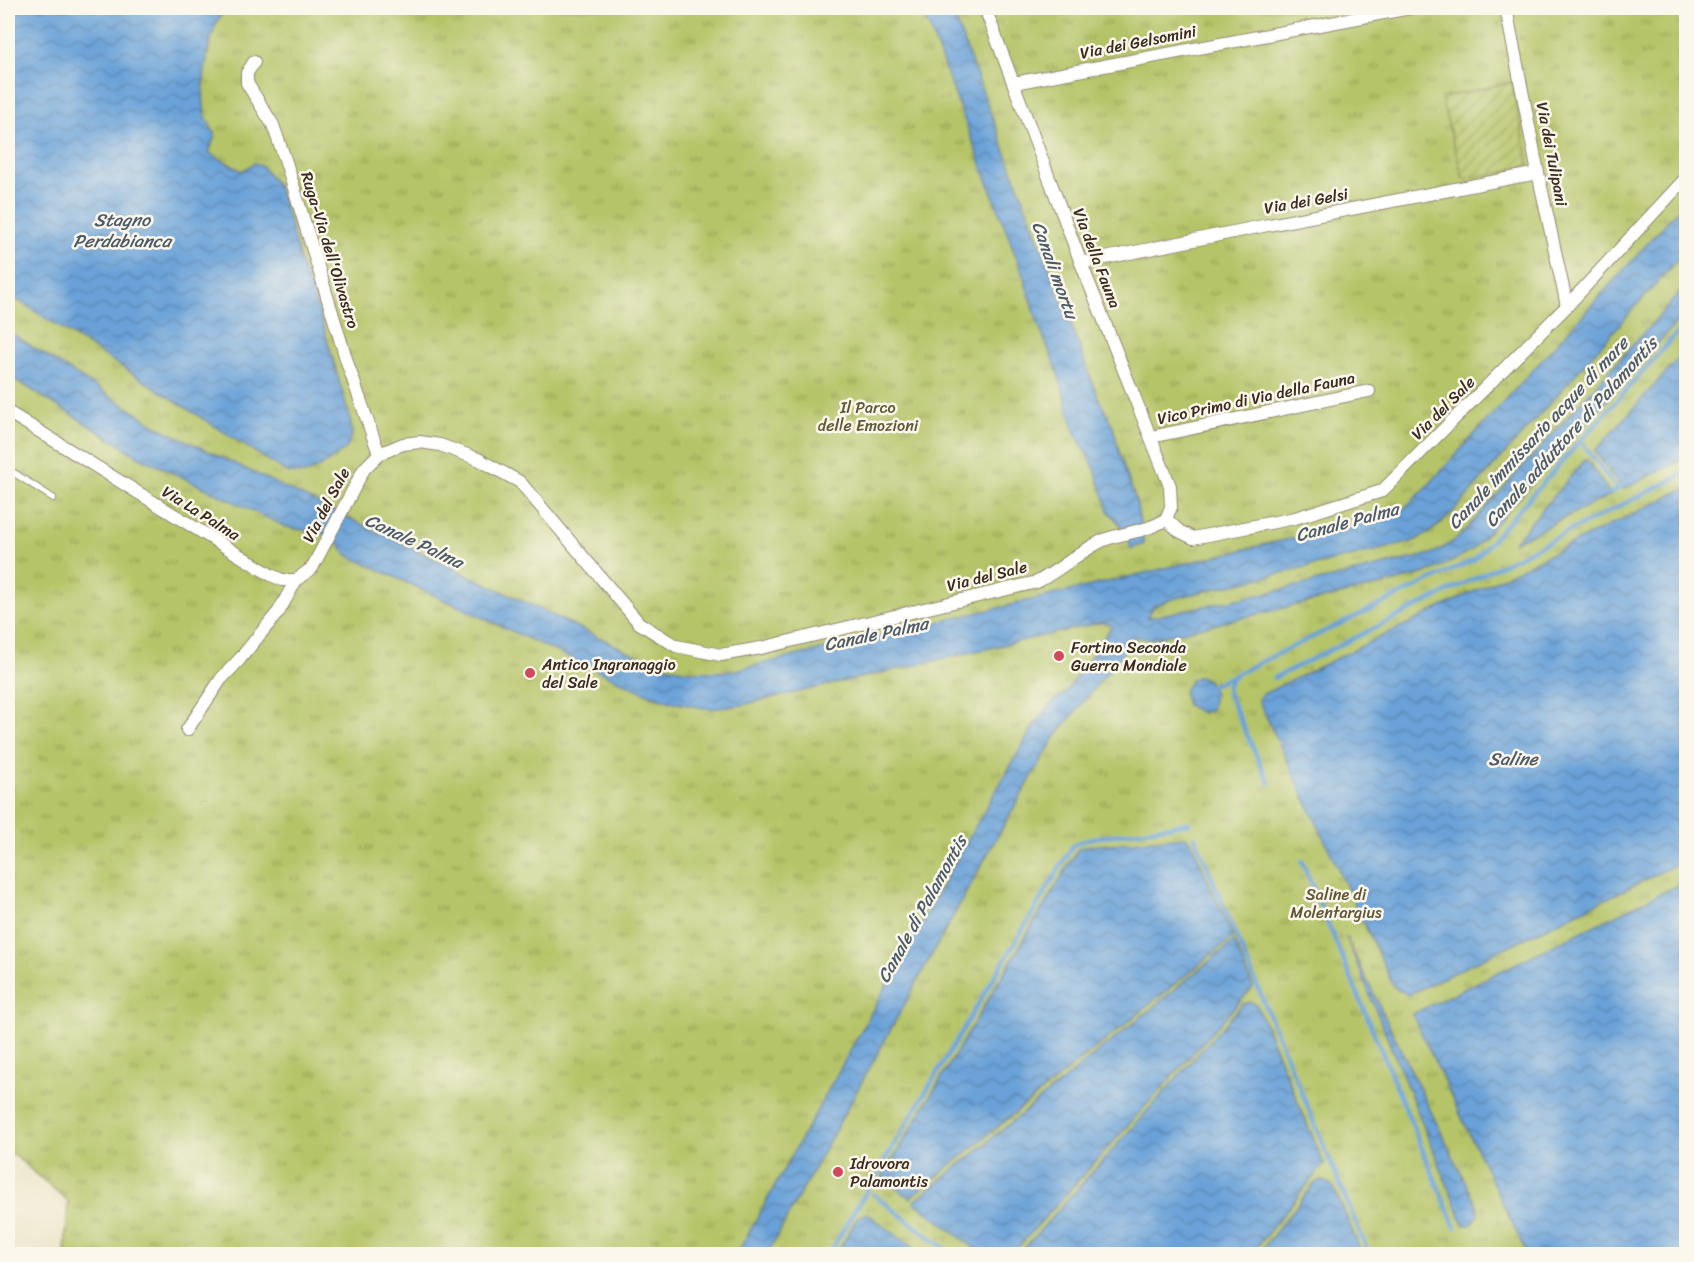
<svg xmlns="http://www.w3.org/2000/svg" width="1694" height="1262" font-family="Sriracha,sans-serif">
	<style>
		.park { fill: url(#park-tufts); stroke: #787742; stroke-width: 1.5 }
		.garden { fill: url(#garden-furrows); stroke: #787742; stroke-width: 1.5 }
		.water { fill: url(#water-waves); stroke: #52667b; stroke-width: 1.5 }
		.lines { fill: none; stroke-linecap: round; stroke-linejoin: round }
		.stream { stroke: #69a1d8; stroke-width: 4.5 }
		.service-casing { stroke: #938872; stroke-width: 8 }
		.minor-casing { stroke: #938872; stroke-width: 14 }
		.service { stroke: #fff; stroke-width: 6 }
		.minor { stroke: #fff; stroke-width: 12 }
		.poi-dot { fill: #d1495b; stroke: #fbf7ec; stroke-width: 2 }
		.labels { text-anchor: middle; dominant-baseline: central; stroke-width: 5; stroke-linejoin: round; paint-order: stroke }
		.street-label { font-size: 16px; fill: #3b2a1e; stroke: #fbf7ec }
		.park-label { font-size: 16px; fill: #605834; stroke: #fbf7ec }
		.poi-label { font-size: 16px; fill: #3b2a1e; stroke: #fbf7ec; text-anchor: start }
		.water-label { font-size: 18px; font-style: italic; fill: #4d5a68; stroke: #fbf7ec }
	</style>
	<defs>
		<pattern id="park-tufts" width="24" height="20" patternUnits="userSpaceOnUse" patternTransform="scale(1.5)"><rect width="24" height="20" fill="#b5c467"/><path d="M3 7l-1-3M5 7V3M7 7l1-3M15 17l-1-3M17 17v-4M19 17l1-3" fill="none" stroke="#949f54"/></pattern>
		<pattern id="garden-furrows" width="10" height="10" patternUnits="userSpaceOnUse" patternTransform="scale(1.5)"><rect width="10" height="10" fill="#b5c467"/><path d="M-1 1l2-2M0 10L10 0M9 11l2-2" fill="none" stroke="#949f54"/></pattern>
		<pattern id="water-waves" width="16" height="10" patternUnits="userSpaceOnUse" patternTransform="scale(1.5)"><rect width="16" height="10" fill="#69a1d8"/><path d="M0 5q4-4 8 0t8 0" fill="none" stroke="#5883af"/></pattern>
	</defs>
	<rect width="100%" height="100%" fill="#fbf7ec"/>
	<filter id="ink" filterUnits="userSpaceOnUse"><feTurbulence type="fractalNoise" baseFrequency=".0167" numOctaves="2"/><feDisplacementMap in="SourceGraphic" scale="12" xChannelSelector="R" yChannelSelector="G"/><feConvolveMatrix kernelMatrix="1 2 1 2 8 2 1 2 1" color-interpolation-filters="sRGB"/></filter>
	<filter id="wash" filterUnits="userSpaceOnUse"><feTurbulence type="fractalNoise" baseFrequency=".008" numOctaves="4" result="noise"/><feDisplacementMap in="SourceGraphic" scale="24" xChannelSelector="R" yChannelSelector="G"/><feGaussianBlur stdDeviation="1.35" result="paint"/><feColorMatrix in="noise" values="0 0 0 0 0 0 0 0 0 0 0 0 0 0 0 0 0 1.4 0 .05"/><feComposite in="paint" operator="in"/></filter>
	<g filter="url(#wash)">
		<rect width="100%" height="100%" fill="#ebe5c7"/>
		<path class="park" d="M8 8H1686V1254H65L68 1201 8 1150Z"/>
		<path class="garden" d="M1512 82 1529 164 1521 169 1463 179 1441 98Z"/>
		<g class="water">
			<path d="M8 8H226C208 26 200 88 205 113 206 120 212 128 215 135L209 153 242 171 254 163 262 166 278 187 290 223 301 265 319 311 351 422 352 435 346 449 318 468 305 474 288 473 8 294Z"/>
			<path d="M922 8H951L1098 397 1113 426 1120 455 1136 501 1144 544 1131 549 1122 527 1109 512 1094 467 1075 433 1057 370 1039 326 1022 272Z"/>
			<path d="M1686 201V250L1453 512C1438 526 1427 537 1408 543L1176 598 1154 606 1147 618 1272 592 1431 554 1445 547 1460 536 1686 286V312L1473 549C1447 567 1421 575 1391 583L1152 639 1136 637 1055 737 993 844 767 1254H737L972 832 1035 724 1053 702 1066 692 1112 626 1103 622 742 705 711 709 672 702 650 695 347 555 334 536 286 527 138 456 8 375V331L160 428 638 656C675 670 690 674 731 671L1275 542 1343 528 1400 512 1424 490Z"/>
			<path d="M1686 350V458L1623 489 1595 451Z"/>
			<path d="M1585 460 1589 462 1611 495 1513 543Z"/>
			<path d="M1686 488V860L1408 995 1394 987 1258 699 1263 694Z"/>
			<path d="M1199 676 1208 680 1214 694 1211 710 1202 713 1187 705 1183 692 1191 680Z"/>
			<path d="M1186 837 1192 844 1233 937 910 1198 882 1177 1078 849 1087 846Z"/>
			<path d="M1686 881V1251L1679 1254H1527L1412 1014Z"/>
			<path d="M1346 937 1477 1206 1478 1216 1471 1225H1464Z"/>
			<path d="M1234 941 1253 987 1012 1254H982L914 1202Z"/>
			<path d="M1251 1002 1257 1005 1324 1164 1251 1254H1019L1243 1004Z"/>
			<path d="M1320 1180 1328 1183 1334 1188 1362 1254H1258L1314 1184Z"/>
			<path d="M867 1213 921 1254H836L858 1217Z"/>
		</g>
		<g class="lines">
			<g class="stream">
				<path d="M1581 441 1617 489"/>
				<path d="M1610 493 1621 487"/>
				<path d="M1274 678 1686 473"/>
				<path d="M1211 686 1234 675"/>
				<path d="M1269 783 1228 693 1227 687 1234 675 1475 559 1686 323"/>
				<path d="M1195 837 1369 1254"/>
				<path d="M1302 861 1455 1227"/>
				<path d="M873 1194 952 1254"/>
				<path d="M829 1254 1072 847 1077 843 1088 839 1189 823"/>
			</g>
		</g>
	</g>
	<g filter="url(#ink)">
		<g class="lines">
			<g class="service-casing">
				<path id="service" d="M8 469 53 498"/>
			</g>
			<g class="minor-casing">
				<g id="minor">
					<path d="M985 8 1081 263 1170 486 1171 507 1166 519"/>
					<path d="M1506 8 1538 173 1567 306"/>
					<path d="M254 62 247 73V83L273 125 286 162 348 365 379 454"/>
					<path d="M1014 83 1410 8"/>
					<path d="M1081 263 1258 227 1538 173"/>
					<path d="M8 412 271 575 282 580H296"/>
					<path d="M1151 437 1369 391"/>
					<path d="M187 730 221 679 239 660 279 611 296 580 312 568 364 469 379 454 403 444 420 442 440 445 478 459 520 482 639 623 676 646 721 655 761 648 1037 582C1060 570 1083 549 1104 540 1124 532 1148 532 1166 519L1179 531 1193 538 1295 518 1382 491 1567 306 1686 178"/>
				</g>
			</g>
			<use href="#service" class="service"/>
			<use href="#minor" class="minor"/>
		</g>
	</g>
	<g class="poi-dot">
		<circle cx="1059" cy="656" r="6"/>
		<circle cx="530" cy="673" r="6"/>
		<circle cx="838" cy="1172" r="6"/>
	</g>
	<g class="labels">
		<g class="street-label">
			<text transform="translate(1138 42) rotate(-11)">Via dei Gelsomini</text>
			<text transform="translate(1552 154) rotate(79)">Via dei Tulipani</text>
			<text transform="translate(1306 201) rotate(-10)">Via dei Gelsi</text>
			<text transform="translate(330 250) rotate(73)">Ruga-Via dell'Olivastro</text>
			<text transform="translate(1097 258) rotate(69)">Via della Fauna</text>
			<text transform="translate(1256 398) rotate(-12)">Vico Primo di Via della Fauna</text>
			<text transform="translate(1443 408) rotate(-45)">Via del Sale</text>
			<text transform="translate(326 505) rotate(-62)">Via del Sale</text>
			<text transform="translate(201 513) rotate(32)">Via La Palma</text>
			<text transform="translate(987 576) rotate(-14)">Via del Sale</text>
		</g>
		<g class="park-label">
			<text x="868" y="407">Il Parco<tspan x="868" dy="18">delle Emozioni</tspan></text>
			<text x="1336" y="894">Saline di<tspan x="1336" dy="18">Molentargius</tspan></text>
		</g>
		<g class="poi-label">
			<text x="1071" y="647">Fortino Seconda<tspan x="1071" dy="18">Guerra Mondiale</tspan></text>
			<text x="542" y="664">Antico Ingranaggio<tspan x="542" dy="18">del Sale</tspan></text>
			<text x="850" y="1163">Idrovora<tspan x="850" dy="18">Palamontis</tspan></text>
		</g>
		<g class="water-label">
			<text x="122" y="220">Stagno<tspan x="122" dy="21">Perdabianca</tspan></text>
			<text transform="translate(1055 270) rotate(70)">Canali mortu</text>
			<text transform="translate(1571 432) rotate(-48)">Canale adduttore di Palamontis</text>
			<text transform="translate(1538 433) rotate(-47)">Canale immissario acque di mare</text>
			<text transform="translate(1347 522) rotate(-15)">Canale Palma</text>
			<text transform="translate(414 541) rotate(25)">Canale Palma</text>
			<text transform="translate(876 634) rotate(-12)">Canale Palma</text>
			<text x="1513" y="759">Saline</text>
			<text transform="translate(922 909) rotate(-61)">Canale di Palamontis</text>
		</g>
	</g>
	<rect width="1694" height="1262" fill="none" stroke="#fbf7ec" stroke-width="30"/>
</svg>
